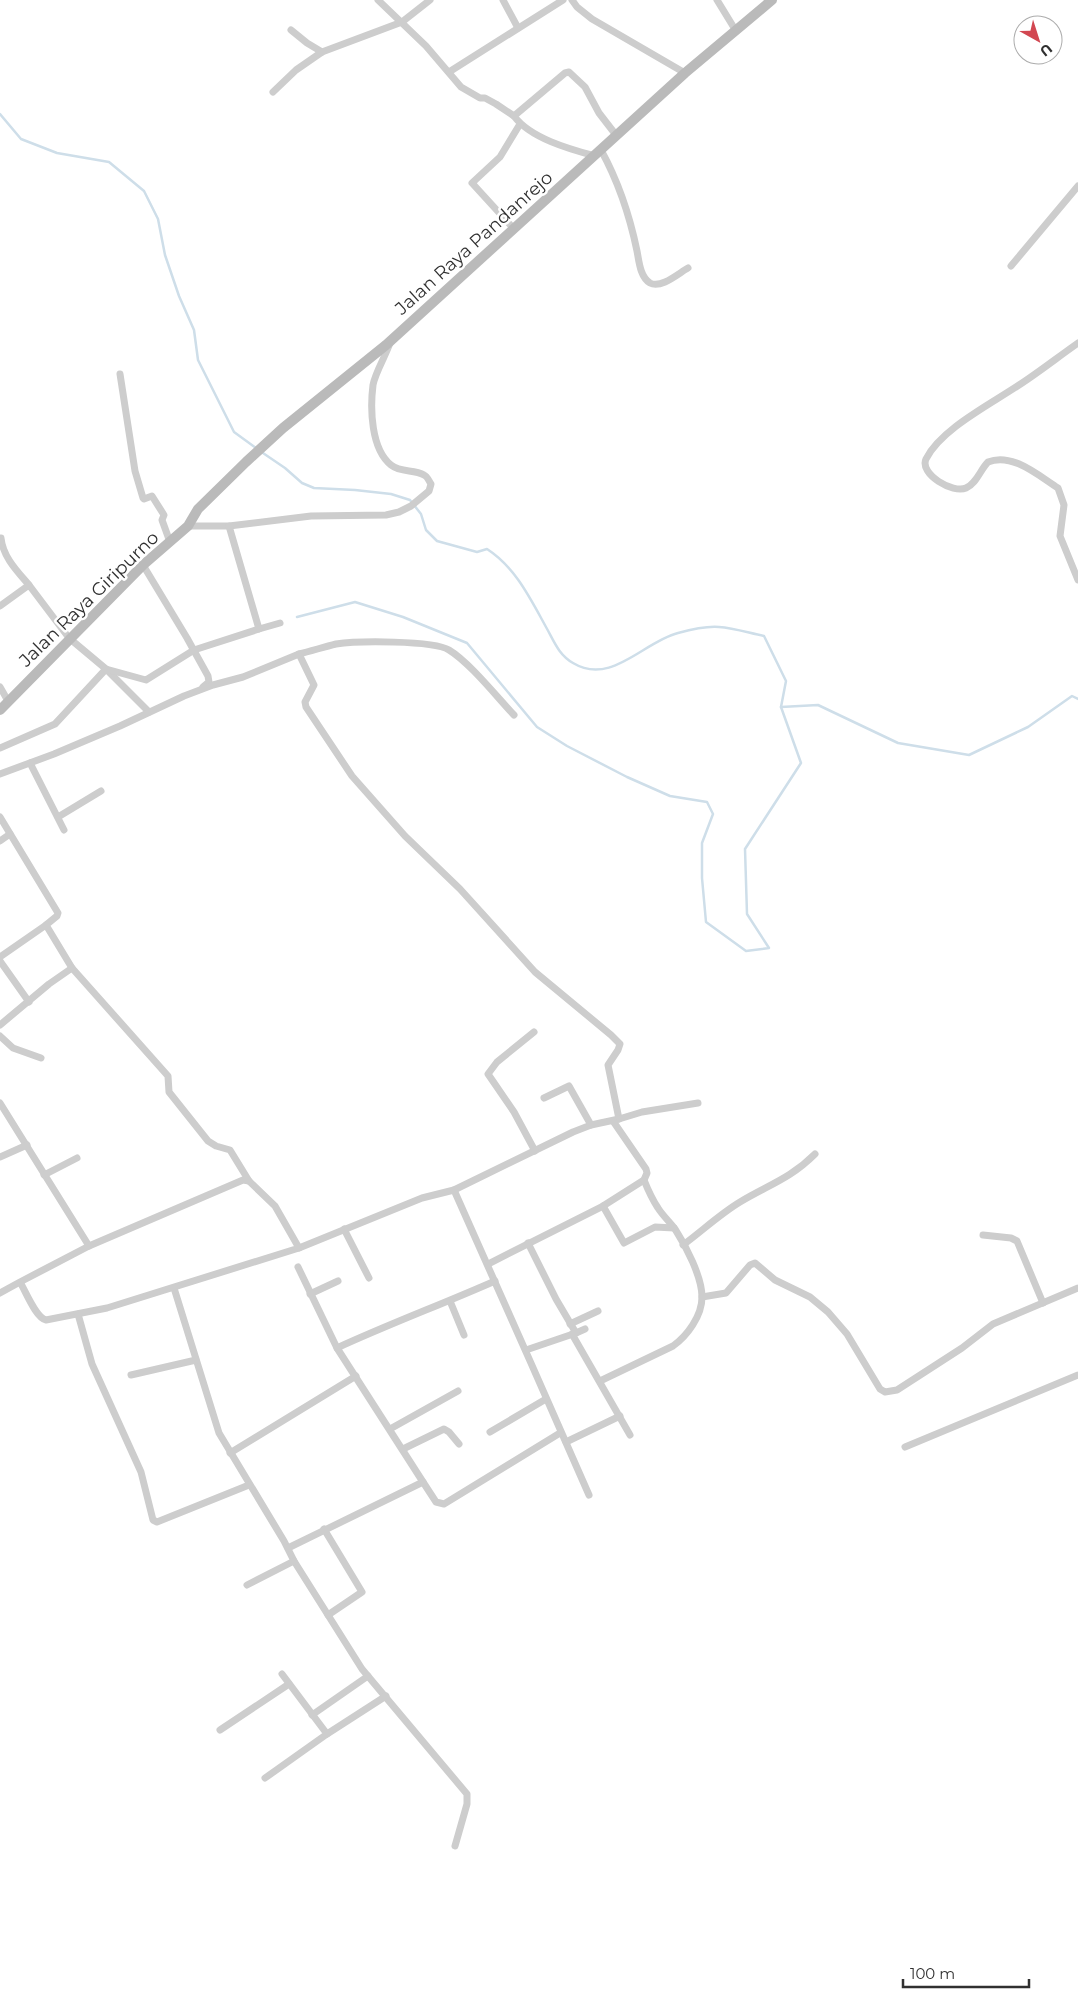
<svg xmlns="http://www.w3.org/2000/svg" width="1078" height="2004" font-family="Montserrat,sans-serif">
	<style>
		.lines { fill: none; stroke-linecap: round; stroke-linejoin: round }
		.stream { stroke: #cedee9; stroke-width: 2.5 }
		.street { stroke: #cdcdcd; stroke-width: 7 }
		.secondary { stroke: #bababa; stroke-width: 10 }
		.labels { text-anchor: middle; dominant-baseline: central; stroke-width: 5; stroke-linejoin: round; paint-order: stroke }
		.street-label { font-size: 18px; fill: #303030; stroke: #fff }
	</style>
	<rect width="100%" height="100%" fill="#fff"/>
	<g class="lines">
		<g class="stream">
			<path d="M0 114 21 139 57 153 109 162 144 191 158 219 165 255 179 296 194 330 198 360 234 432 256 448"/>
			<path d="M260 451 285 468 302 483 314 488 355 490 391 494 410 500 421 514 426 530 437 541 477 552 487 549C515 567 530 598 546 627 554 641 558 654 573 663 611 686 643 642 678 633 689 630 707 626 719 627 734 628 749 633 764 636L786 681 781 707"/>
			<path d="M297 617 355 602 403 617 467 643 537 727 567 746 627 777 670 796 707 802 713 814 702 843V878L706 922 746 951 769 948 747 914 745 849 801 763 781 707 818 705 898 743 969 755 1028 727 1072 696 1078 699"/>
		</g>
		<g class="street">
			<path d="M378 0 426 46 461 87 480 98H485L496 104 514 116"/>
			<path d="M503 0 518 28"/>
			<path d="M572 0 577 7 592 19 685 73"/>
			<path d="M717 0 736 31"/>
			<path d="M291 30 307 43 322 52"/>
			<path d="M449 72 563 0"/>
			<path d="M273 92 296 70 322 52 402 22 430 0"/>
			<path d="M601 150C618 181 630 217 637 251 639 261 640 277 650 283 661 289 679 273 688 268"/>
			<path d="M595 156C569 149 530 138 514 116L565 73 569 72 585 87 599 113 616 135"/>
			<path d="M514 229 472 183 500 157 520 124"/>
			<path d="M1011 266 1078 186"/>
			<path d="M1078 343C1058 357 1039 372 1019 385 991 404 941 429 926 459 919 474 953 494 966 488 977 483 980 470 988 462 1012 452 1039 476 1058 488L1064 505 1060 536 1078 580"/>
			<path d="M120 374 135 471 143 498 144 499 152 496 164 515 162 520 170 542"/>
			<path d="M188 526H229L311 516 386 515 399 512 411 506 429 491 431 484C429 481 427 476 424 475 414 469 401 473 391 465 371 449 370 409 373 385 375 373 386 355 390 343"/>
			<path d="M1 538C3 557 17 571 29 585"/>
			<path d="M143 565 187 638 208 676 209 682 203 687"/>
			<path d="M0 606 29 585 69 638 106 669 149 712"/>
			<path d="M259 629 280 623"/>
			<path d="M299 654C311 651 324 647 336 644 356 641 433 640 449 650 469 662 497 697 514 715"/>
			<path d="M0 687 8 701"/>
			<path d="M0 748 55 724 106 669 146 680 194 650 259 629 229 526"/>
			<path d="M30 763 64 830"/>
			<path d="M0 774 54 754 120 726 184 696 213 685 243 677 299 654 314 685 305 702 306 707 352 776 405 836 460 889 535 972 611 1035 620 1044 618 1050 608 1065 619 1119 591 1125 573 1132 454 1190"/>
			<path d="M0 817 58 913 57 916 46 925 72 968"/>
			<path d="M58 817 101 791"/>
			<path d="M0 841 10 834"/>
			<path d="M0 957 46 925"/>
			<path d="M0 961 29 1002"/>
			<path d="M0 1025 49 984 72 968 168 1076 169 1092 208 1141 216 1146 230 1150 249 1181"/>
			<path d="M534 1032 497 1062 488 1074 514 1112 535 1151"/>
			<path d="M0 1036 13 1048 41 1058"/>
			<path d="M544 1098 569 1086 591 1125"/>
			<path d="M0 1103 89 1246"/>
			<path d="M619 1119 642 1112 698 1103"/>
			<path d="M0 1157 27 1145"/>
			<path d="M44 1175 77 1158"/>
			<path d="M603 1206 624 1243 655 1227 674 1228"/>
			<path d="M344 1229 369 1278"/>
			<path d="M983 1235 1011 1238 1017 1241 1043 1303"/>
			<path d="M683 1245C702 1231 720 1214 740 1202 768 1185 790 1179 815 1154"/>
			<path d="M299 1248 422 1198 454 1190C500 1292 544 1393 589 1495"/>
			<path d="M488 1264 603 1206 644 1180 647 1173 646 1169 613 1121"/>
			<path d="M174 1288 219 1433 284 1541 294 1561 362 1669 467 1794V1804L455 1846"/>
			<path d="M0 1293 20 1282C26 1292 36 1318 46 1320L107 1308 299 1248 275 1206 249 1181 243 1180 89 1246 20 1282"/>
			<path d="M310 1294 338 1281"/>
			<path d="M702 1297 726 1293 750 1265 755 1263 775 1280 810 1297 828 1312 847 1334 880 1389 885 1392 897 1390 962 1348 993 1324 1078 1288"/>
			<path d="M450 1301 464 1335"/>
			<path d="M78 1314 92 1364 141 1472 153 1520 157 1522 249 1485"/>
			<path d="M570 1324 598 1311"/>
			<path d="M576 1333 585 1329"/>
			<path d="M572 1334 630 1435"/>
			<path d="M337 1348C389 1324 443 1304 495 1281"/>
			<path d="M526 1350 576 1333 556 1299 528 1243"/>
			<path d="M131 1375 196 1360"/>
			<path d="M600 1381 673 1346C687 1336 702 1316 702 1297 702 1277 686 1246 675 1229 670 1222 663 1216 658 1208 652 1199 648 1190 644 1180"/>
			<path d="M390 1429 458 1391"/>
			<path d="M490 1432 546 1399"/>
			<path d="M566 1442 620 1416"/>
			<path d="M905 1447 1078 1375"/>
			<path d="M403 1449 444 1429 449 1432 459 1444"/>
			<path d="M230 1453 356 1376"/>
			<path d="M423 1482 436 1502 444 1504 560 1433"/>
			<path d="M324 1529 362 1592 328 1615"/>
			<path d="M288 1548 423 1482 337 1348 298 1267"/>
			<path d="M247 1585 294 1561"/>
			<path d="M312 1715 368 1676"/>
			<path d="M220 1730 289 1684"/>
			<path d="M327 1734 386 1696"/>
			<path d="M265 1778 327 1734 282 1674"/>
		</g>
		<path class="secondary" d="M0 710 143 565 188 526 198 509 246 462 283 428 386 345 685 73 772 0"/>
	</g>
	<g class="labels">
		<g class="street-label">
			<text transform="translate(474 243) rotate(-42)">Jalan Raya Pandanrejo</text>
			<text transform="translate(89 599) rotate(-44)">Jalan Raya Giripurno</text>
		</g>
	</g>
	<g transform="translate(1038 40) rotate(141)"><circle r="24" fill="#ffffff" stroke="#acacac"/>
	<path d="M0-4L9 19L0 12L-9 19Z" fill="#d24751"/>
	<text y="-8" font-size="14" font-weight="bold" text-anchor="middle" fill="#303030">U</text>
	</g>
	<path d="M903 1979v8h126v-8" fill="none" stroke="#303030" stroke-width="2.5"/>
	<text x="910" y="1979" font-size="15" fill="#303030" stroke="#ffffff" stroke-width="4" paint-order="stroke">100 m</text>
</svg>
